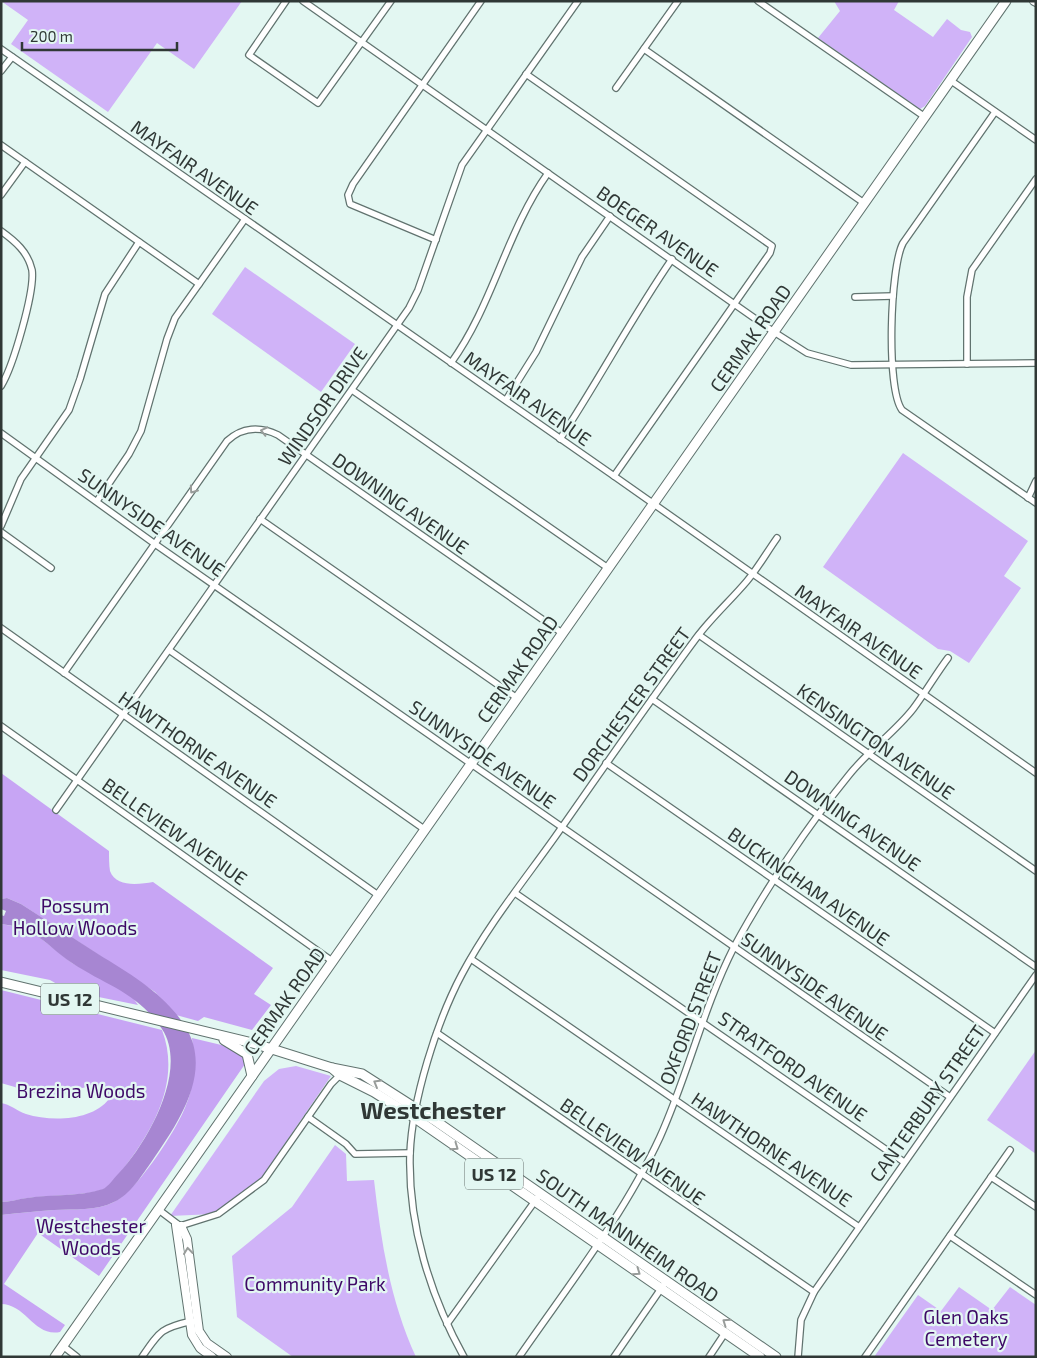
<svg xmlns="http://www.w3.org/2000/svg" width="1037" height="1358" font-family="'Exo 2',sans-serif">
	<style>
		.green { fill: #d0b3f8 }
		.forest { fill: #c7a5f4 }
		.water { fill: #a786d2 }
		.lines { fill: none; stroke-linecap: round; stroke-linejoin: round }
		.street-casing { stroke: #61736f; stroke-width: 8 }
		.secondary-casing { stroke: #61736f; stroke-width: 10 }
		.primary-casing { stroke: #61736f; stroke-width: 11 }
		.street { stroke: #fff; stroke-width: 5.5 }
		.secondary { stroke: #fff; stroke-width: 8 }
		.primary { stroke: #fff; stroke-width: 9 }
		.oneway { stroke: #989c9a }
		.labels { text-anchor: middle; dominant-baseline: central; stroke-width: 4.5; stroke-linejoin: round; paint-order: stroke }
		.shield { fill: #e3f7f2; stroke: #66716e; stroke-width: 1 }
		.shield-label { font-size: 18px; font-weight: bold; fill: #303836 }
		.street-label { font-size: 19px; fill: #303836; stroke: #e3f7f2 }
		.park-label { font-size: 19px; fill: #3e0967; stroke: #e3f7f2 }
		.district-label { font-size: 24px; font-weight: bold; fill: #303836; stroke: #e3f7f2 }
	</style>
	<rect width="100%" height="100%" fill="#e3f7f2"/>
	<g class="green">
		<path d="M1 1H242L194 69 157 43 108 112 11 44 28 20Z"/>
		<path d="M834 1H899L894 10 933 37 947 19 961 30 970 32 972 37 925 106 920 109 818 38 840 11Z"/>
		<path d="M245 267 355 344 321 392 212 314Z"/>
		<path d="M903 453 1028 541 1004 576 1021 588 969 663 950 651 938 649 823 567Z"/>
		<path d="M1036 1050V1154L987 1120Z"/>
		<path d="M296 1066 331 1076 262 1177 214 1214 170 1216 264 1081 279 1069Z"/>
		<path d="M335 1145 346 1154 347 1181 374 1180C381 1241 390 1301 416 1357H293L237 1317 232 1256 292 1207Z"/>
		<path d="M959 1287 992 1310 1010 1287 1036 1305V1357H874L918 1295 941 1311Z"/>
	</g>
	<g class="forest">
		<path d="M1 773 109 851C109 857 109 865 110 871 116 888 140 884 153 882L273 968 254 994 271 1005 252 1030 204 1017 198 1021 176 1015 155 992 21 904 7 898 1 899Z"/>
		<path d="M1 924 29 929 72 963 131 995 138 1005 69 991 50 980 1 970Z"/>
		<path d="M1 990 162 1030C180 1077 157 1123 129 1161 123 1169 113 1185 104 1189 87 1196 47 1195 28 1198 19 1199 10 1202 1 1202V1103C10 1104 17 1111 26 1114 51 1122 92 1121 109 1099 93 1072 70 1098 50 1096 34 1095 17 1087 1 1083Z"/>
		<path d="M192 1038 234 1048 244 1054 245 1064 99 1276 38 1233 4 1284 65 1325 60 1332C34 1337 26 1304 1 1304V1215C19 1213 37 1211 54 1210 74 1209 96 1211 114 1202 137 1191 177 1130 186 1105 195 1085 194 1059 192 1038Z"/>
	</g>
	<path class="water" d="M7 898 21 904C47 921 72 937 98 954 130 974 164 993 185 1026 214 1072 178 1123 152 1161 142 1175 131 1194 114 1202 96 1211 74 1209 54 1210 37 1211 19 1213 1 1215V1202C10 1202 18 1199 27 1198 52 1194 79 1197 103 1189 108 1187 114 1178 119 1173 147 1143 189 1070 162 1029 137 992 107 986 72 963 44 944 38 928 1 924V915L4 916 6 911 1 909V899Z"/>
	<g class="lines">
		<g class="street-casing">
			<g id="street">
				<path d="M286 1 249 55 318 103 391 1"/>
				<path d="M303 1 774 332 807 353 851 365 1036 363"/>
				<path d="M758 1 925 117"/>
				<path d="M1 49 614 476 1036 773"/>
				<path d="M644 49 864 203"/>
				<path d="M1 71 12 57"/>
				<path d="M526 74 772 246 770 253 614 476"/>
				<path d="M950 80 1036 140"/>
				<path d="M616 88 678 1"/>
				<path d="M995 112 903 243C890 267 886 389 902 410L1036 503"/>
				<path d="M1 145 199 284"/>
				<path d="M1 195 25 162"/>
				<path d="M1 231C15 241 28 252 32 270 35 291 13 367 1 386"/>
				<path d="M436 240 350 204 348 195 353 184 481 1"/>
				<path d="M855 297 893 296"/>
				<path d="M451 363C493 305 506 232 548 173"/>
				<path d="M967 364V297L972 270 1036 179"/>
				<path d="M352 390 608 568"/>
				<path d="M506 400 536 352 582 257 610 216"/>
				<path d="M1 433 155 544 950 1097"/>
				<path d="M560 439C599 380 632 317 672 259"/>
				<path d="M1028 498 1036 481"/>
				<path d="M97 501 129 454 141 431 167 339 175 318 245 219"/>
				<path d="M260 519 517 698"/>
				<path d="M1 526 21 479 69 410 80 379 105 294 139 242"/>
				<path d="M1 532 51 568"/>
				<path d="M1 628 378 895"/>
				<path d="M699 635 1036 871"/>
				<path d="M169 650 424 829"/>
				<path d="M64 673 227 441C242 427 260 426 278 435L562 633"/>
				<path d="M652 699 1036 967"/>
				<path d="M1 726 332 961"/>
				<path d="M606 763 995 1033"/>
				<path d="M56 810 409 308 418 290 462 165 578 1"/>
				<path d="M515 893 904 1162"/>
				<path d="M471 959 859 1227"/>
				<path d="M437 1033 814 1292"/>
				<path d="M308 1117 346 1144 355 1154 410 1153"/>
				<path d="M991 1177 1036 1207"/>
				<path d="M159 1210 180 1226 218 1214 264 1180 331 1084 340 1075"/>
				<path d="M950 1236 1036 1295"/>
				<path d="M447 1324 540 1194"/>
				<path d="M63 1346 77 1357"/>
				<path d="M142 1357C160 1331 161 1328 192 1321"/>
				<path d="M464 1357C430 1296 408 1224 410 1154 412 1100 437 1021 462 974 488 925 523 882 555 837 602 770 648 703 697 637 712 617 731 600 747 581 758 568 767 552 777 538"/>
				<path d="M519 1357C568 1286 624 1215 660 1137 688 1075 703 1008 734 947 764 891 809 824 849 775 868 751 895 732 913 709 925 693 936 674 948 658"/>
				<path d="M614 1357 667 1280"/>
				<path d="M709 1357 725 1333"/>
				<path d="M798 1357 801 1320 814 1292 1036 975"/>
				<path d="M865 1357 1010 1150"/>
			</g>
		</g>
		<g class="secondary-casing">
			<g id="secondary">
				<path d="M1034 1 1036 2"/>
				<path d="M176 1225 192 1335 200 1348 212 1357"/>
				<path d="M181 1226 187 1239 199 1331 207 1343 227 1357"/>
			</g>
		</g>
		<g class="primary-casing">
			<g id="primary">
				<path d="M1 982 256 1044 332 1068 362 1074 437 1122 776 1357"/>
				<path d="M224 1040 247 1054 252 1076"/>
				<path d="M332 1068 340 1075 374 1092 412 1116 760 1357"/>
				<path d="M55 1357 1006 1"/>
			</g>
		</g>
		<use href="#street" class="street"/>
		<use href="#secondary" class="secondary"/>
		<use href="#primary" class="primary"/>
	</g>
	<defs><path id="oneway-chevron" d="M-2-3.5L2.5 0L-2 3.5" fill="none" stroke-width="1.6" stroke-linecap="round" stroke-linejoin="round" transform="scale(1.25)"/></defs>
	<g class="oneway">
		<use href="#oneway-chevron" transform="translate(264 431) rotate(-167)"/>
		<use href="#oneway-chevron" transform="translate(193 490) rotate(125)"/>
		<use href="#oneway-chevron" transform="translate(377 1083) rotate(-150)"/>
		<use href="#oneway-chevron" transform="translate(455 1147) rotate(35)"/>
		<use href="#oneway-chevron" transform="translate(188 1251) rotate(-97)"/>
		<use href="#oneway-chevron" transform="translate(637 1272) rotate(35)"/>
		<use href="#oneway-chevron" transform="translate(726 1322) rotate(-145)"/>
	</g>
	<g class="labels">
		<g class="shield">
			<rect x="41" y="983.5" width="58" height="31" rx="4"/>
			<rect x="465" y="1158.5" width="58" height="31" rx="4"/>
		</g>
		<g class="shield-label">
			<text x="70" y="999">US 12</text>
			<text x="494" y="1174">US 12</text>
		</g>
		<g class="street-label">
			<text transform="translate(195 167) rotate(35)">MAYFAIR AVENUE</text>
			<text transform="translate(658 231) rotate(35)">BOEGER AVENUE</text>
			<text transform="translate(750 338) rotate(-55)">CERMAK ROAD</text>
			<text transform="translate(528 398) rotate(35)">MAYFAIR AVENUE</text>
			<text transform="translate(322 406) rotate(-55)">WINDSOR DRIVE</text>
			<text transform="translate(401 503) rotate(35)">DOWNING AVENUE</text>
			<text transform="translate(152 522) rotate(35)">SUNNYSIDE AVENUE</text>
			<text transform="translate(859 631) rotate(35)">MAYFAIR AVENUE</text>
			<text transform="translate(517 669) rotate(-55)">CERMAK ROAD</text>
			<text transform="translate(631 704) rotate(-54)">DORCHESTER STREET</text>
			<text transform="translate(876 741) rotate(35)">KENSINGTON AVENUE</text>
			<text transform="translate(198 749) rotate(35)">HAWTHORNE AVENUE</text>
			<text transform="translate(483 754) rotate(35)">SUNNYSIDE AVENUE</text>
			<text transform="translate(853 820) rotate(35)">DOWNING AVENUE</text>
			<text transform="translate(175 831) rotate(35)">BELLEVIEW AVENUE</text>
			<text transform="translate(809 886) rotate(35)">BUCKINGHAM AVENUE</text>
			<text transform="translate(815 986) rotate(35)">SUNNYSIDE AVENUE</text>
			<text transform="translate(284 1001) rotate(-55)">CERMAK ROAD</text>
			<text transform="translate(690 1018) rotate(-69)">OXFORD STREET</text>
			<text transform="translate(793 1066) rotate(35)">STRATFORD AVENUE</text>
			<text transform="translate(927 1103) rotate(-55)">CANTERBURY STREET</text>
			<text transform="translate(772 1149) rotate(34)">HAWTHORNE AVENUE</text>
			<text transform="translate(633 1151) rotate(35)">BELLEVIEW AVENUE</text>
			<text transform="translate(628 1235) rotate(35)">SOUTH MANNHEIM ROAD</text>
		</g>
		<g class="park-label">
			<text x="75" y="905">Possum<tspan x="75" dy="22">Hollow Woods</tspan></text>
			<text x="81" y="1090">Brezina Woods</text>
			<text x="91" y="1225">Westchester<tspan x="91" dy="22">Woods</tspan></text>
			<text x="315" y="1283">Community Park</text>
			<text x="966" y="1316">Glen Oaks<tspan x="966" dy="22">Cemetery</tspan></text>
		</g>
		<g class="district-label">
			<text x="433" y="1109">Westchester</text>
		</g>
	</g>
	<rect width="1037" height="1358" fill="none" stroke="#303836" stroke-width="5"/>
	<path d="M22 42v8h155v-8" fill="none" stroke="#303836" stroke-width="2.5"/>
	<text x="30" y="42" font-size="15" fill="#303836" stroke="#e3f7f2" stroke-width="4" paint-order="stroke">200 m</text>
</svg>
